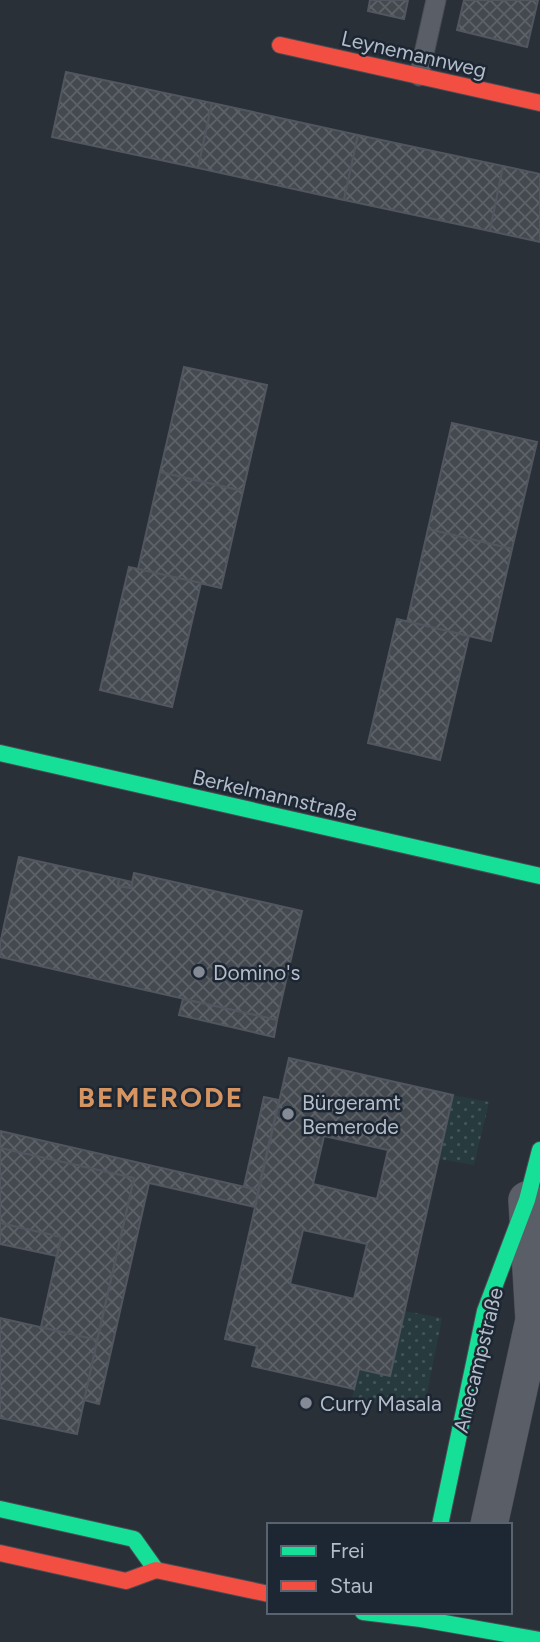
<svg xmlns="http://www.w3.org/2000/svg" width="540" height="1642" font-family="Figtree,sans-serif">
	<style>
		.grass { fill: url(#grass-dots) }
		.building { fill: url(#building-cross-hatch); stroke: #52575f; stroke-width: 2; fill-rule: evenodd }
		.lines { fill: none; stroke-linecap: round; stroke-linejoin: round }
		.lane-casing { stroke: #484c53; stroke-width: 21 }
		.street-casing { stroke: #484c53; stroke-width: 38 }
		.fast-casing { stroke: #484c53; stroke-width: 18 }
		.jam-casing { stroke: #484c53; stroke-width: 18 }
		.lane { stroke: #5a5e66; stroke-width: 19 }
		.street { stroke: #5a5e66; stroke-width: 37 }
		.fast { stroke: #16e098; stroke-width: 16 }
		.jam { stroke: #f24e42; stroke-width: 16 }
		.poi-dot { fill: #848b96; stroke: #1d2633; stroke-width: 2.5 }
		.labels { text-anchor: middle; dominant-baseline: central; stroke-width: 5; stroke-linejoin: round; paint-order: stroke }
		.street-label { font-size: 21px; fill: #b4bcc9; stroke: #1d2633 }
		.poi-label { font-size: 21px; fill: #b4bcc9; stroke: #1d2633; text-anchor: start }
		.district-label { font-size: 28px; font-weight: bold; letter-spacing: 2px; fill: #d59563; stroke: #1d2633 }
	</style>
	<defs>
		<pattern id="grass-dots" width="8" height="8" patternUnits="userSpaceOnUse" patternTransform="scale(1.75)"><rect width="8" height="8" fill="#273a3e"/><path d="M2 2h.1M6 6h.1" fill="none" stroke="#445559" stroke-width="1.8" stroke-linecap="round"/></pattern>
		<pattern id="building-cross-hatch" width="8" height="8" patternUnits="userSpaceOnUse" patternTransform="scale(1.75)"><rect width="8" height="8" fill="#444950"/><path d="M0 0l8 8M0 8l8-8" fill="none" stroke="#5d6168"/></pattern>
	</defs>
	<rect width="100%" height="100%" fill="#2a3038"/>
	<g class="grass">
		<path d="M453 1095 489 1102 474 1165 439 1159Z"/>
		<path d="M405 1311 442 1318 423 1413 352 1398 359 1369 390 1375Z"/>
	</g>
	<g class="building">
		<path d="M370 0H408L404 19 368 11Z"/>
		<path d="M464 0H538L527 47 457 30Z"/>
		<path d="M66 72 212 103 198 168 52 137Z"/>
		<path d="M212 103 358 135 344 200 198 168Z"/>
		<path d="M358 135 503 166 490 231 344 200Z"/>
		<path d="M503 166 540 174V242L490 231Z"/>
		<path d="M184 367 267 385 243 491 160 472Z"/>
		<path d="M452 423 537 442 512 549 428 529Z"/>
		<path d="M160 472 243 491 221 588 138 569Z"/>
		<path d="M428 529 512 549 491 641 407 622Z"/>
		<path d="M129 567 201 583 172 707 100 690Z"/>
		<path d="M397 619 469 636 440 760 368 743Z"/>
		<path d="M19 857 119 879 118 886 131 888 134 873 302 911 277 1020 0 957V944Z"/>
		<path d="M119 879 132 882 131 888 118 886Z"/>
		<path d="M183 999 277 1020 274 1037 179 1015Z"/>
		<path d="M289 1058 453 1095 390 1376 359 1369 354 1389 252 1366 257 1346 225 1339ZM324 1136 388 1150 377 1199 313 1184ZM303 1230 367 1244 354 1299 290 1284Z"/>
		<path d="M264 1097 279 1100 258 1190 244 1186Z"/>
		<path d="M0 1131 258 1190 255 1207 149 1183 99 1404 84 1400 134 1178 0 1148Z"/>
		<path d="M0 1148 134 1178 97 1340 41 1327 61 1237 0 1223Z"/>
		<path d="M0 1223 61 1237 57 1256 0 1244Z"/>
		<path d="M0 1318 97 1340 77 1434 0 1418Z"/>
	</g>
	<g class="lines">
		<g class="lane-casing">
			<path id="lane" d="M419 76 436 0"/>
		</g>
		<g class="street-casing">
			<path id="street" d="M489 1525 534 1320 527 1200"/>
		</g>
		<g class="fast-casing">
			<g id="fast">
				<path d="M0 753 540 876"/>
				<path d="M0 1509 134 1539 156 1570"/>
				<path d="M440 1525 485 1311 527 1200 540 1150"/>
				<path d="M363 1612 421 1619 540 1640"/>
			</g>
		</g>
		<g class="jam-casing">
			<g id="jam">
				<path d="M280 45 540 103"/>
				<path d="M0 1553 126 1581 156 1570 269 1594"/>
			</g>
		</g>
		<use href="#lane" class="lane"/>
		<use href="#street" class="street"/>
		<use href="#fast" class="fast"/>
		<use href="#jam" class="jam"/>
	</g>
	<g class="poi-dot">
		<circle cx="199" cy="972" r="7"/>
		<circle cx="288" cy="1114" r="7"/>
		<circle cx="306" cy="1403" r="7"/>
	</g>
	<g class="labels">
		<g class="street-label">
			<text transform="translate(414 54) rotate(13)">Leynemannweg</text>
			<text transform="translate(275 795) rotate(13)">Berkelmannstraße</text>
			<text transform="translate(478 1360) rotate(-76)">Anecampstraße</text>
		</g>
		<g class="poi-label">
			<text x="213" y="972">Domino's</text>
			<text x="302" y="1102">Bürgeramt<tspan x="302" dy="24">Bemerode</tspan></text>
			<text x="320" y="1403">Curry Masala</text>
		</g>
		<g class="district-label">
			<text x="161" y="1097">BEMERODE</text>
		</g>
	</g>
	<rect x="267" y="1523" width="245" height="91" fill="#1d2633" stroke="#59626f" stroke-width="2"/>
	<rect x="281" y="1546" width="35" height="10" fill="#16e098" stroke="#59626f" stroke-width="2"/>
	<text x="330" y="1558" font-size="21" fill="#b4bcc9">Frei</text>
	<rect x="281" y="1581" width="35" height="10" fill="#f24e42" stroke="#59626f" stroke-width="2"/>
	<text x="330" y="1593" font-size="21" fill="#b4bcc9">Stau</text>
</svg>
